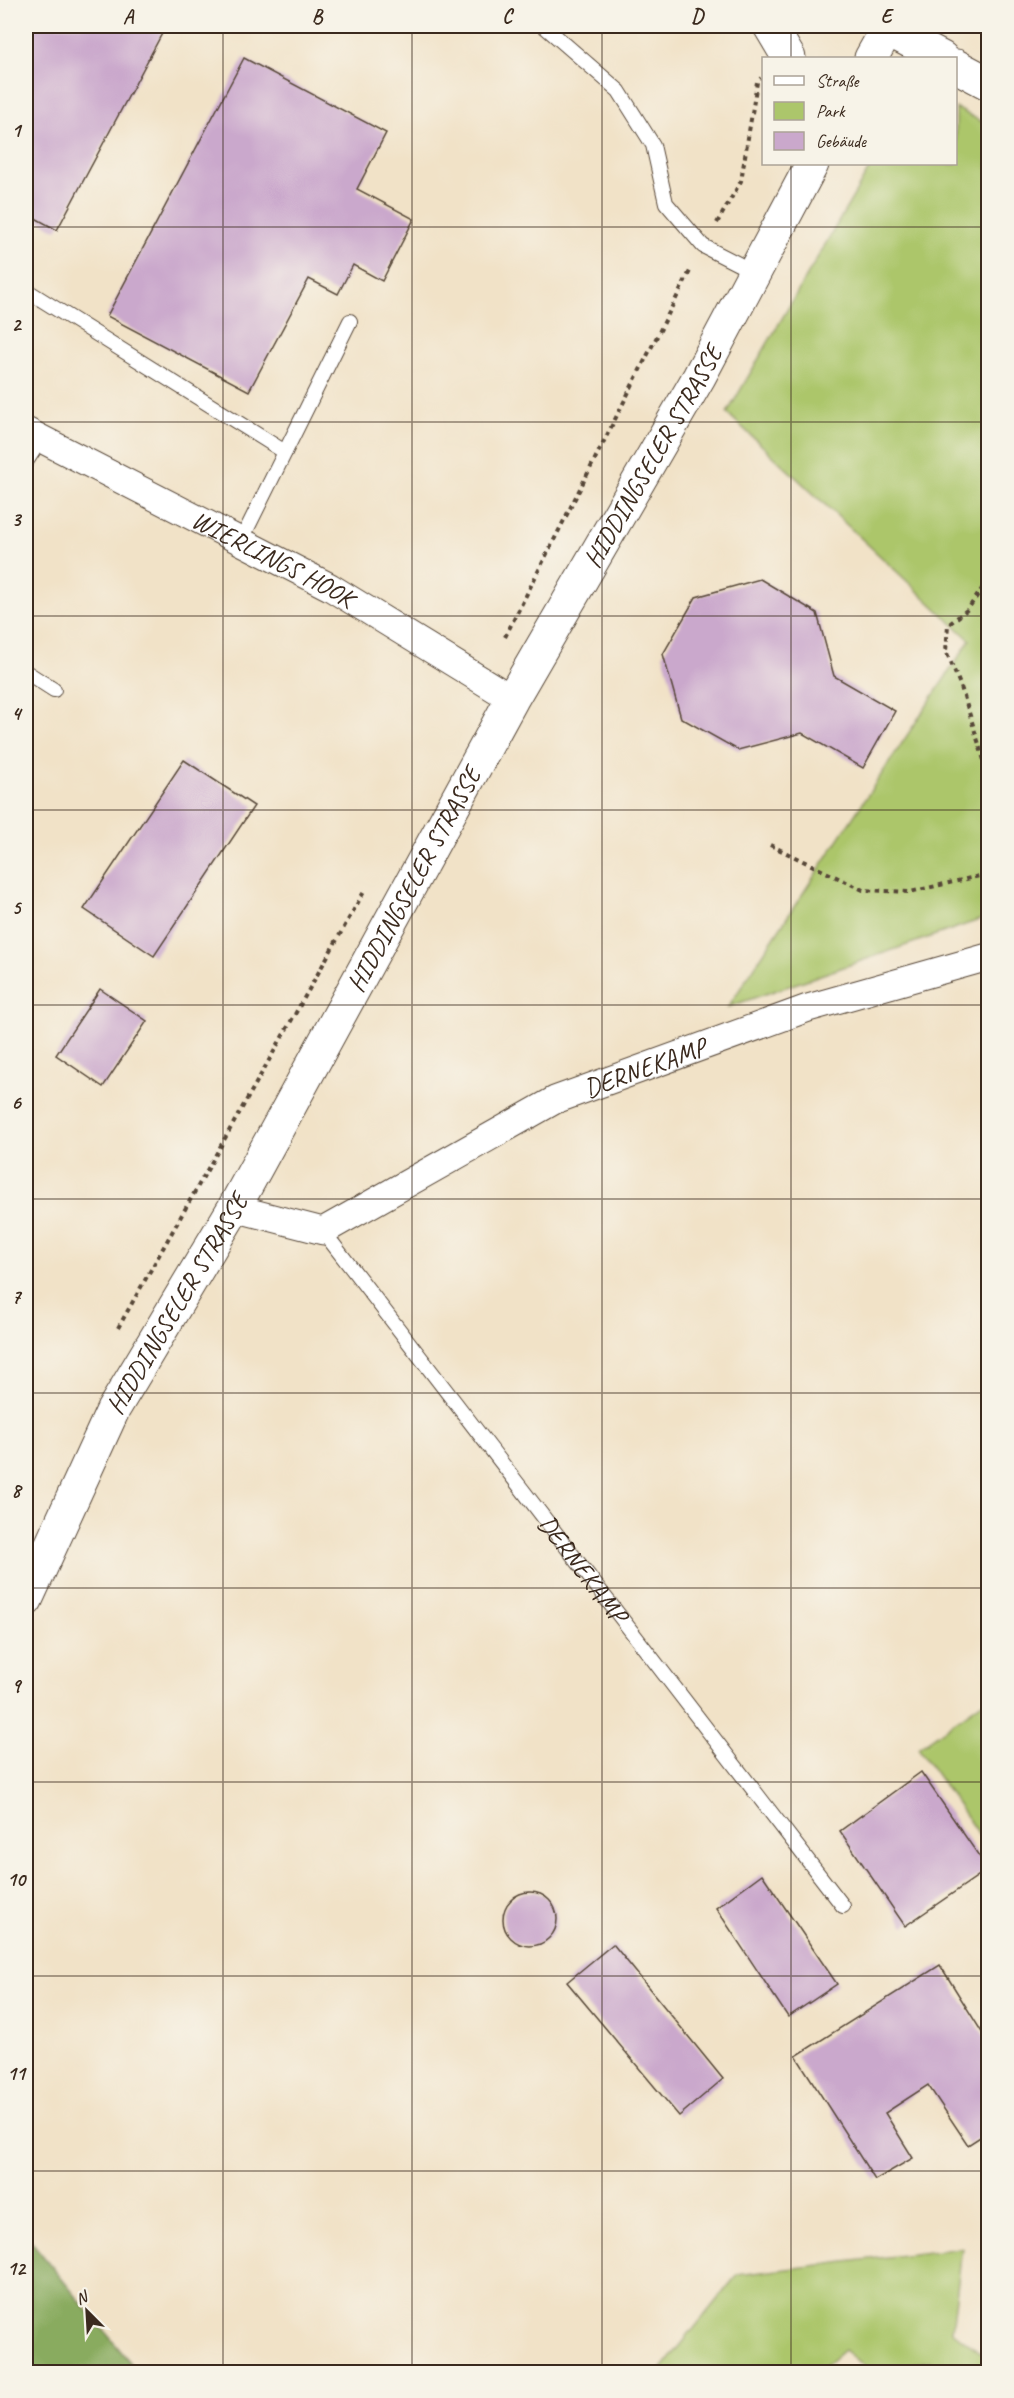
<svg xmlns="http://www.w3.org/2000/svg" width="1014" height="2398" font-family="Caveat,sans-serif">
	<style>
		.green { fill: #acc66b; stroke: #747844; stroke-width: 1.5 }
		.forest { fill: #89ab5f; stroke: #626a3e; stroke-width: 1.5 }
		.building { fill: #caa8cc }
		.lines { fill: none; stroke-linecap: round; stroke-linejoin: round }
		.service-casing { stroke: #564637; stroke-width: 16 }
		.minor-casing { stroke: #564637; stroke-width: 29 }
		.tertiary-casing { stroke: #564637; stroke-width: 35 }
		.primary-casing { stroke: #564637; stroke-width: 35 }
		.path { stroke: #564637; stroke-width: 4; stroke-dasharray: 4.5 4.5; stroke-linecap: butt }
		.service { stroke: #fff; stroke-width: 14 }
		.minor { stroke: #fff; stroke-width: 27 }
		.tertiary { stroke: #fff; stroke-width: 33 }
		.primary { stroke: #fff; stroke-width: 33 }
		.grid { fill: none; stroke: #3b2a1e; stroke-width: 1.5; stroke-opacity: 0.55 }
		.labels { text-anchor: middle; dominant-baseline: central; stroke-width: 4.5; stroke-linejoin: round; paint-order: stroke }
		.street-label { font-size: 26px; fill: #3b2a1e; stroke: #f7f3e8 }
		.neatline { fill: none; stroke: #3b2a1e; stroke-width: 2 }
		.grid-label { font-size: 20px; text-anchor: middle; font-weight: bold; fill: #3b2a1e }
	</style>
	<rect width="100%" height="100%" fill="#f7f3e8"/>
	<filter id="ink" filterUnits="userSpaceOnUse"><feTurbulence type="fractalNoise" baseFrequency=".0167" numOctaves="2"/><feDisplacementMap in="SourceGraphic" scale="12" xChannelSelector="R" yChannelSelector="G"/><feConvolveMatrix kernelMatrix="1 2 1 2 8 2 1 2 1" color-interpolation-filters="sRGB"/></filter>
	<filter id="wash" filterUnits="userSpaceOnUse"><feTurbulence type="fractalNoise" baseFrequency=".008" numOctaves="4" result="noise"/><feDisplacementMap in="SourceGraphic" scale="24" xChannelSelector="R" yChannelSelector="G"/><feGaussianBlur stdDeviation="1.35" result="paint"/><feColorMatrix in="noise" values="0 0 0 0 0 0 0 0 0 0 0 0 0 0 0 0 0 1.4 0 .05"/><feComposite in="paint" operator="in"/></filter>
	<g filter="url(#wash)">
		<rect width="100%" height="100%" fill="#f1e2c7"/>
		<g class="green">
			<path d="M956 108 988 125V917L728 1007 970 640 727 413 872 164H956Z"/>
			<path d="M988 1698V1848L918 1748Z"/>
			<path d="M962 2248 952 2331 988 2358V2372H946L930 2361 870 2371 844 2350 818 2372H659L737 2275Z"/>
		</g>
		<path class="forest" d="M26 2235 138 2372H26Z"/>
		<g id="blocks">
			<g class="building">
				<path d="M26 26H166L57 230 26 213Z"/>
				<path d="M244 58 386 133 357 189 414 219 382 281 353 265 338 294 309 279 249 391 107 316Z"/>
				<path d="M760 579 817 613 834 676 895 711 863 768 802 733 738 750 681 718 663 654 696 597Z"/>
				<path d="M184 760 254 806 154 956 84 909Z"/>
				<path d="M100 989 147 1021 103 1087 56 1055Z"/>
				<path d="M921 1772 988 1869 905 1926 840 1831Z"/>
				<path d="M762 1874 837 1984 788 2017 716 1908Z"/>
				<circle cx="530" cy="1919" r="27"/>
				<path d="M613 1944 723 2079 679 2116 567 1982Z"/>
				<path d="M940 1965 988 2042V2132L968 2145 928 2085 885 2113 913 2158 875 2180 796 2056Z"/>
			</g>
		</g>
	</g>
	<g filter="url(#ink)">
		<use href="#blocks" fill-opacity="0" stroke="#564637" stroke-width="1.5"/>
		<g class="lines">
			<g class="service-casing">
				<g id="service">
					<path d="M544 26 619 91 653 145 666 203 703 246 754 272"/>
					<path d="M26 290 285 452"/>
					<path d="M26 462 41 439"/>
					<path d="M241 541 350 321"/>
					<path d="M26 672 54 690"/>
					<path id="s1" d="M323 1231 843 1906"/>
					<path d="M26 1553 41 1568"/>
				</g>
			</g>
			<g class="minor-casing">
				<g id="minor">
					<path id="s2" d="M26 431 330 587 512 699"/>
					<path id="s3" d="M234 1208 323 1231 555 1100 808 1008 988 957"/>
				</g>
			</g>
			<g class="tertiary-casing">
				<g id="tertiary">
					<path d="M770 26 789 58"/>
					<path d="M871 58 889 26"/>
					<path id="s4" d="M26 1600 113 1410 234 1208 512 699 699 377 812 164"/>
				</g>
			</g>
			<g class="primary-casing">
				<g id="primary">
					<path d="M881 26 942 58"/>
					<path d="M956 66 988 83"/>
				</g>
			</g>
			<g class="path">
				<path d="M717 223 741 181 757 82 761 78"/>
				<path d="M988 580 968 609 948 625 946 651 961 687 988 773"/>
				<path d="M505 637 691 269"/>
				<path d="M770 845 863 890 910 892 988 874"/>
				<path d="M118 1328 365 890"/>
			</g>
			<use href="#service" class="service"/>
			<use href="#minor" class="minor"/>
			<use href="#tertiary" class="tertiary"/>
			<use href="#primary" class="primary"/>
		</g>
	</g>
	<path class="grid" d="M223 26V2372M412 26V2372M602 26V2372M791 26V58M791 164V2372M26 227H988M26 422H988M26 616H988M26 810H988M26 1005H988M26 1199H988M26 1393H988M26 1588H988M26 1782H988M26 1976H988M26 2171H988"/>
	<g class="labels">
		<g class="street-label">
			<text stroke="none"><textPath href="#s4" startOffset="1305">HIDDINGSELER STRASSE</textPath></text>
			<text stroke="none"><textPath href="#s2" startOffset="278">WIERLINGS HOOK</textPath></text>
			<text stroke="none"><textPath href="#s4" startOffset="819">HIDDINGSELER STRASSE</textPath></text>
			<text stroke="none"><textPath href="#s3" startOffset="454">DERNEKAMP</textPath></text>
			<text stroke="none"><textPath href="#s4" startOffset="333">HIDDINGSELER STRASSE</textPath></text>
			<text stroke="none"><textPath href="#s1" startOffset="426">DERNEKAMP</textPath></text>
		</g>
	</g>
	<rect width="1014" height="2398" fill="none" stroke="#f7f3e8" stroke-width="66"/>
	<rect x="762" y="57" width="195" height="108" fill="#f7f3e8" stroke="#aca397" stroke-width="1.5"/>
	<rect x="774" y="76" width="30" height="9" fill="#ffffff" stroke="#aca397" stroke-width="1.5"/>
	<text x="816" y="87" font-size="18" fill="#3b2a1e">Straße</text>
	<rect x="774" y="102" width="30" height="18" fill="#acc66b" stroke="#aca397" stroke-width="1.5"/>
	<text x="816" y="117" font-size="18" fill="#3b2a1e">Park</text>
	<rect x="774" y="132" width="30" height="18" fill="#caa8cc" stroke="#aca397" stroke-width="1.5"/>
	<text x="816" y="147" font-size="18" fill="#3b2a1e">Gebäude</text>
	<g transform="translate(87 2311) rotate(336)" stroke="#f7f3e8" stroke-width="4.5" paint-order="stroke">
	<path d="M0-4.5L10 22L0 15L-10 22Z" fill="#3b2a1e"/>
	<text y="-9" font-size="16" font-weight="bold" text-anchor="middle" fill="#3b2a1e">N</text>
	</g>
	<rect x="33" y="33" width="948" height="2332" class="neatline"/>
	<g class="grid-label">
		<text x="128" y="23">A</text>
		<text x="317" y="23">B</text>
		<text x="507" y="23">C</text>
		<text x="697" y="23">D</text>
		<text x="886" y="23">E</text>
		<text x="16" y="137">1</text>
		<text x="16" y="331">2</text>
		<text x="16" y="526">3</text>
		<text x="16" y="720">4</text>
		<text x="16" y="914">5</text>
		<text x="16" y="1109">6</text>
		<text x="16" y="1303">7</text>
		<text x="16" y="1497">8</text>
		<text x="16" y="1692">9</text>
		<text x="16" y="1886">10</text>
		<text x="16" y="2080">11</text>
		<text x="16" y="2275">12</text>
	</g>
</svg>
